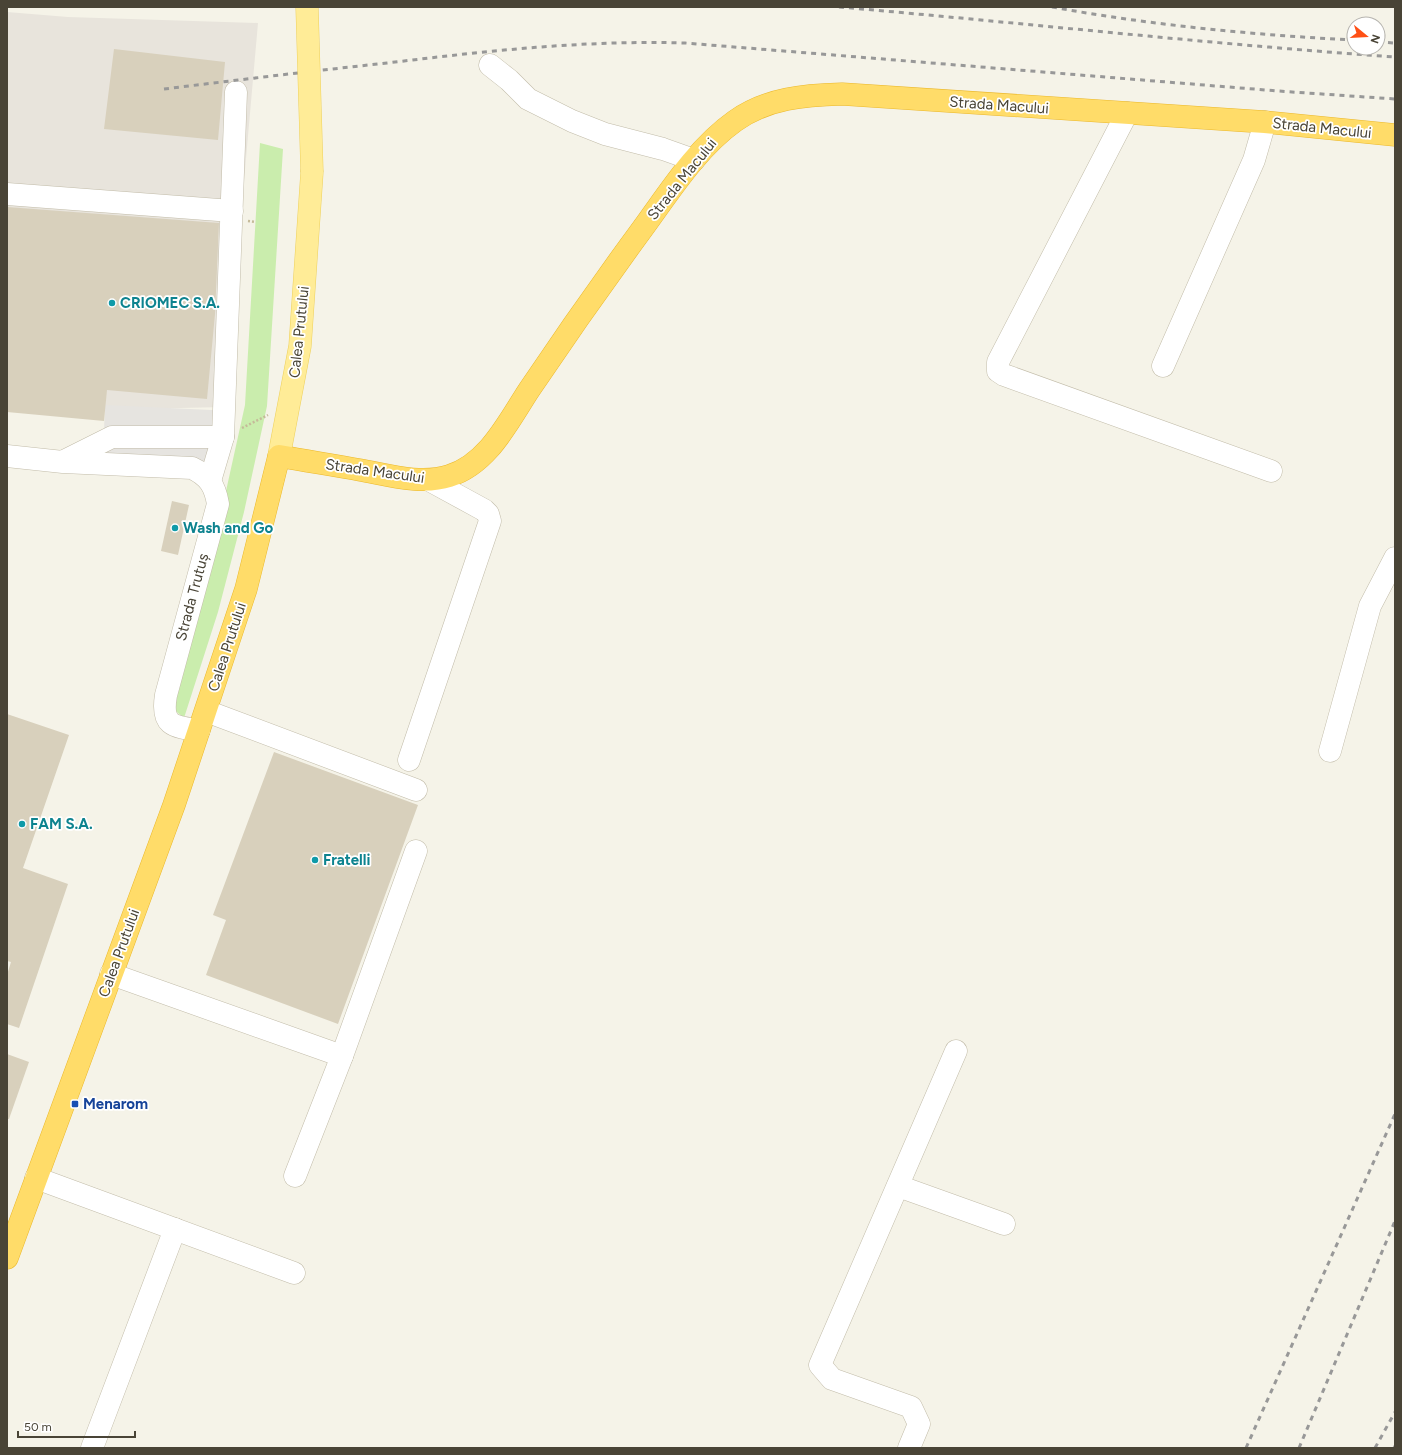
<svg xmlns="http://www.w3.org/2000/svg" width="1402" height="1455" font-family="Figtree,sans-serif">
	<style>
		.industrial { fill: #e8e4dc }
		.green { fill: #caedad }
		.parking { fill: #e6e4e0 }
		.building { fill: #d8d0bc }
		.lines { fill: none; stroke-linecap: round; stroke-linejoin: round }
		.minor-casing { stroke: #c2bca9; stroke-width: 23 }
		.major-casing { stroke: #eed15d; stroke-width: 23 }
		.highway-casing { stroke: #ebb82c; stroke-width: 23 }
		.path { stroke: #c5ba99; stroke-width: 2.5; stroke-dasharray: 2 2; stroke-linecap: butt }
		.minor { stroke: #fff; stroke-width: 22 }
		.major { stroke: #ffec97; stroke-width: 22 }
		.highway { stroke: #ffdc69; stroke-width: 22 }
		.rail { stroke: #989898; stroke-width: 3; stroke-dasharray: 5 5; stroke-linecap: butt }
		.major-bridge-casing { stroke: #eed15d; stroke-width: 23; stroke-linecap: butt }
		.major-bridge { stroke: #ffec97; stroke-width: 22 }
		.culture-dot { fill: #0f9aa8; stroke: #fff; stroke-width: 1.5 }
		.transit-dot { fill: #1a4fb4; stroke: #fff; stroke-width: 1.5 }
		.labels { text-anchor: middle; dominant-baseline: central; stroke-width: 3.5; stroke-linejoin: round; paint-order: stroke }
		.street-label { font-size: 15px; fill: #494436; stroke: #fff }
		.culture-label { font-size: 15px; font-weight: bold; fill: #0d838f; stroke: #fff; text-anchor: start }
		.transit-label { font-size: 15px; font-weight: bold; fill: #164399; stroke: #fff; text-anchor: start }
	</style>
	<rect width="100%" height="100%" fill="#f5f3e8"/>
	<path class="industrial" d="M7 12 68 17 258 23 224 407 7 412Z"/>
	<path class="green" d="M260 143 283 149 267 406 244 512 218 612 184 718 173 709 211 559 245 405Z"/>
	<path class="parking" d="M105 405 233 411 226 465 103 457Z"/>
	<g class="building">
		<path d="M114 49 225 62 218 140 104 129Z"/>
		<path d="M7 207 219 223 215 314 207 399 107 390 104 421 7 412Z"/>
		<path d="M172 501 189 505 178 555 161 551Z"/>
		<path d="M7 714 69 735 23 868 68 884 19 1028 7 1024V975L11 962 7 961Z"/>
		<path d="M274 752 418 805 338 1024 206 975 226 920 213 915Z"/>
		<path d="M7 1054 29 1062 9 1119H7Z"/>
	</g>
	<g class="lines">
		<g class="minor-casing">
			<g id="minor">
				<path d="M490 65 509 80 528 99 572 121 605 134 663 149 694 160"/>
				<path d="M1127 113 998 362V371L1004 375 1271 471"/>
				<path d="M7 194 232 211"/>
				<path d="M1163 366 1254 160 1265 122"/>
				<path d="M7 456 63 462 192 468C209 476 215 486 218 504L166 695C161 725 172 727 199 730"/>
				<path d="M64 461 112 437H223"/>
				<path d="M210 481 223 437 236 92"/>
				<path d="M206 711 416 790"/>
				<path d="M1330 751 1370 606 1395 558"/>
				<path d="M409 760 490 521 488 514 484 510 429 480"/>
				<path d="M111 974 342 1056"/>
				<path d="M295 1176 342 1056 416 851"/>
				<path d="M36 1178 294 1273"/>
				<path d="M898 1186 1004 1224"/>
				<path d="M92 1448 175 1229"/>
				<path d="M909 1448 919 1424 911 1407 832 1379 820 1365 956 1051"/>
			</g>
		</g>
		<g class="major-casing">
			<path id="major" d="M279 456 300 346 312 172"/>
		</g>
		<g class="highway-casing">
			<path id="highway" d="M7 1258 174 805 246 589 279 456C306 461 333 465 360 470 388 475 421 485 449 476 488 464 508 422 529 390 566 335 604 281 643 228 670 191 697 148 735 121 767 98 805 95 842 94L1265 122 1395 135"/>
		</g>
		<g class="path">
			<path d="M248 221 255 222"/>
			<path d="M242 428 268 415"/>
		</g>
		<use href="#minor" class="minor"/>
		<use href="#major" class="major"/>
		<use href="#highway" class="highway"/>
		<g class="rail">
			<path d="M839 7C1025 23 1209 44 1395 57"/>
			<path d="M1052 7C1151 25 1253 35 1354 40"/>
			<path d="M1378 42 1395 43"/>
			<path d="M164 89C238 80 312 71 387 63 487 51 584 40 685 43L1278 91 1395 99"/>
			<path d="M1246 1448 1395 1114"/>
			<path d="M1299 1448 1395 1221"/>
			<path d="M1375 1448 1395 1412"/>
			<path d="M1394 1448 1395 1446"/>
		</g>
		<g class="major-bridge-casing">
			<path id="major-bridge" d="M307 7 312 172"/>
		</g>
		<use href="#major-bridge" class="major-bridge"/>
	</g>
	<g class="culture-dot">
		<circle cx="112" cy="303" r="4"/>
		<circle cx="175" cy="528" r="4"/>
		<circle cx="22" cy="824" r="4"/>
		<circle cx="315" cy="860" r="4"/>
	</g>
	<rect class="transit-dot" x="71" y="1100" width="8" height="8" rx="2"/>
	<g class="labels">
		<g class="street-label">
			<text transform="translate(999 105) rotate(4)">Strada Macului</text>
			<text transform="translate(1322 128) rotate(6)">Strada Macului</text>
			<text transform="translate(682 179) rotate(-51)">Strada Macului</text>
			<text transform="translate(299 332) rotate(-84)">Calea Prutului</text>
			<text transform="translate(375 471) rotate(8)">Strada Macului</text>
			<text transform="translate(192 597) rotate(-75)">Strada Trutuș</text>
			<text transform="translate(227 647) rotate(-72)">Calea Prutului</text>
			<text transform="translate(119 953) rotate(-70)">Calea Prutului</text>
		</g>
		<g class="culture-label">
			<text x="120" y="303">CRIOMEC S.A.</text>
			<text x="183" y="528">Wash and Go</text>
			<text x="30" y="824">FAM S.A.</text>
			<text x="323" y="860">Fratelli</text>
		</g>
		<g class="transit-label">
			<text x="83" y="1104">Menarom</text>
		</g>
	</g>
	<rect width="1402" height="1455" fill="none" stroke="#494436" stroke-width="16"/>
	<g transform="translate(1366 36) rotate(108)"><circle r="19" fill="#ffffff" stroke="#b6b4af"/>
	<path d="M0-3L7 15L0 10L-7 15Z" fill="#ff5015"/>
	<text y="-6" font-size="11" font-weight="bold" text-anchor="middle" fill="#494436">N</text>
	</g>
	<path d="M18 1431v6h117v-6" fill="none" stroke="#494436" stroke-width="2"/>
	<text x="24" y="1431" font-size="12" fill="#494436" stroke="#ffffff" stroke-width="3" paint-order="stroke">50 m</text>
</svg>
